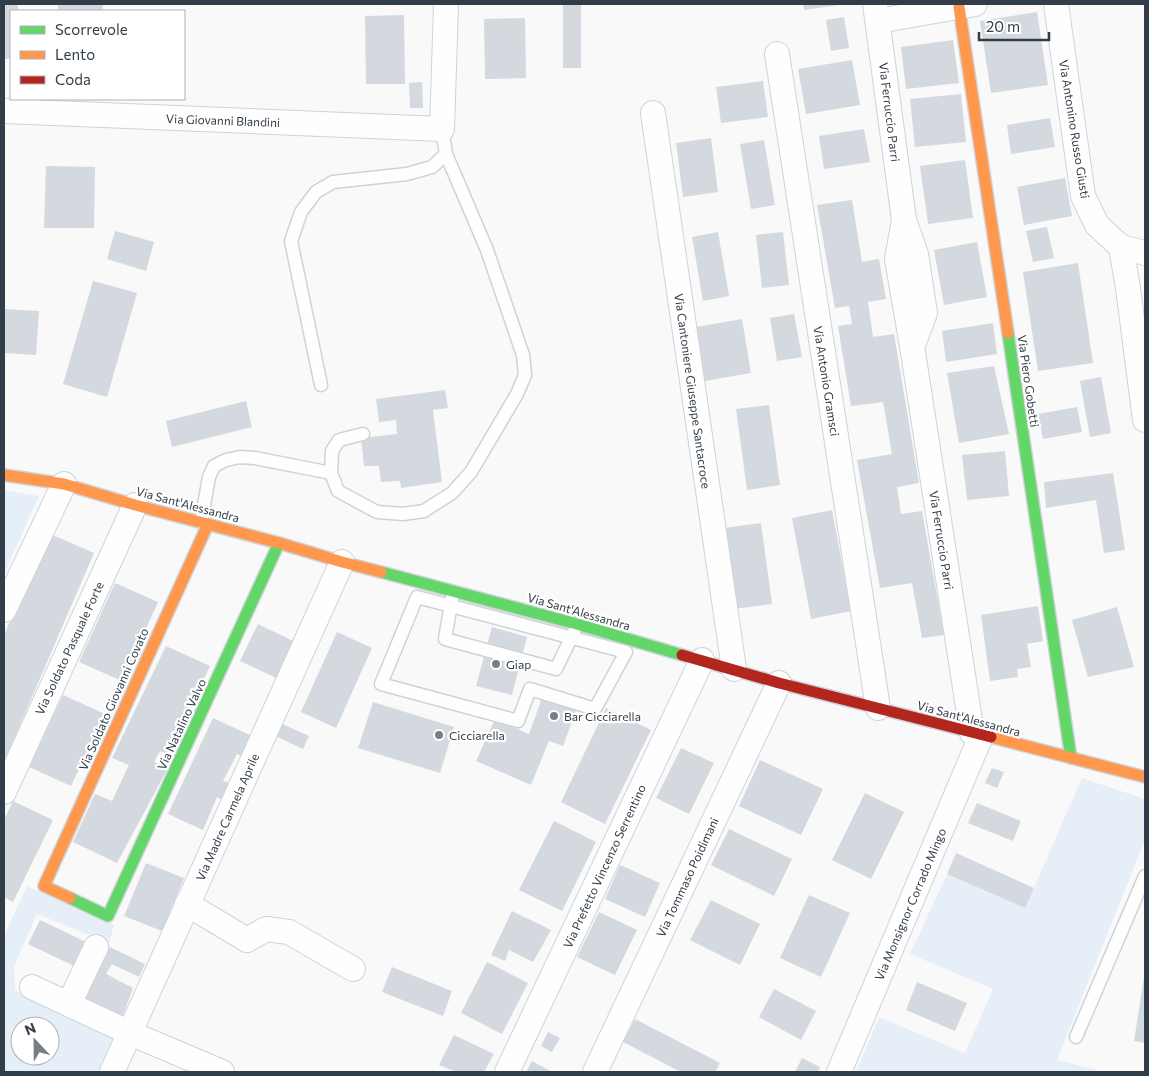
<svg xmlns="http://www.w3.org/2000/svg" width="1149" height="1076" font-family="Commissioner,sans-serif">
	<style>
		.green { fill: #e6eff8; fill-rule: evenodd }
		.building { fill: #d3d9de }
		.lines { fill: none; stroke-linecap: round; stroke-linejoin: round }
		.lane-casing { stroke: #ced3d8; stroke-width: 15 }
		.street-casing { stroke: #ced3d8; stroke-width: 26 }
		.fast-casing { stroke: #ced3d8; stroke-width: 14 }
		.slow-casing { stroke: #ced3d8; stroke-width: 14 }
		.jam-casing { stroke: #ced3d8; stroke-width: 14 }
		.lane { stroke: #fefefe; stroke-width: 12 }
		.street { stroke: #fefefe; stroke-width: 24 }
		.fast { stroke: #63d668; stroke-width: 11 }
		.slow { stroke: #ff974d; stroke-width: 11 }
		.jam { stroke: #b3261e; stroke-width: 11 }
		.poi-dot { fill: #777f86; stroke: #fff; stroke-width: 2 }
		.labels { text-anchor: middle; dominant-baseline: central; stroke-width: 4.5; stroke-linejoin: round; paint-order: stroke }
		.street-label { font-size: 12px; fill: #313d48; stroke: #fff }
		.poi-label { font-size: 12px; fill: #313d48; stroke: #fff; text-anchor: start }
	</style>
	<rect width="100%" height="100%" fill="#f9f9f9"/>
	<g class="green">
		<path d="M4 490 39 496 4 574Z"/>
		<path d="M1082 778 1145 799V840L1057 1060 1104 1072H856L879 1017 965 1053 993 989 910 954 947 874 1025 908Z"/>
		<path d="M27 886 114 925 109 943 37 914 14 966 15 990 115 1038 98 1072H4V936ZM20 1026H50V1056H20Z"/>
	</g>
	<g class="building">
		<path d="M4 4H18V11H11V59H4Z"/>
		<path d="M58 4H103L102 11H58Z"/>
		<rect x="563" y="4" width="18" height="64"/>
		<path d="M803 4H838V5L804 10Z"/>
		<path d="M1037 12 1048 85 991 93 980 21Z"/>
		<path d="M404 15 405 84H366L365 16Z"/>
		<path d="M844 17 849 48 831 51 826 20Z"/>
		<path d="M525 18 526 78 485 79 484 19Z"/>
		<path d="M953 40 959 83 906 89 901 47Z"/>
		<path d="M852 60 860 105 806 114 798 69Z"/>
		<path d="M763 81 768 117 721 123 716 87Z"/>
		<path d="M422 82 423 108H410L409 83Z"/>
		<path d="M961 94 966 142 915 147 910 99Z"/>
		<path d="M1050 118 1055 147 1011 154 1007 125Z"/>
		<path d="M864 129 870 162 824 169 819 136Z"/>
		<path d="M711 138 718 192 683 197 676 143Z"/>
		<path d="M764 140 775 205 751 209 740 144Z"/>
		<path d="M965 160 973 218 928 224 920 166Z"/>
		<path d="M46 166 95 167 94 228H44Z"/>
		<path d="M1065 178 1072 216 1024 225 1017 187Z"/>
		<path d="M852 200 862 262 879 259 886 299 868 302 873 337 894 334 919 483 897 487 901 514 922 511 944 635 922 638 912 583 880 588 857 460 892 454 883 402 851 406 838 326 852 324 849 306 835 308 817 205Z"/>
		<path d="M1047 227 1054 258 1033 262 1026 231Z"/>
		<path d="M115 231 154 242 146 271 107 259Z"/>
		<path d="M718 232 729 296 703 301 692 237Z"/>
		<path d="M783 232 789 285 762 288 756 235Z"/>
		<path d="M977 242 987 297 944 305 934 250Z"/>
		<path d="M1078 263 1093 363 1038 371 1023 272Z"/>
		<path d="M93 281 137 293 107 397 63 384Z"/>
		<path d="M4 309 39 311 36 355 4 353Z"/>
		<path d="M794 314 802 357 777 361 770 318Z"/>
		<path d="M742 319 751 373 705 381 696 327Z"/>
		<path d="M993 323 997 354 946 362 942 331Z"/>
		<path d="M994 366 1009 434 959 443 947 373Z"/>
		<path d="M1101 377 1111 433 1090 437 1080 381Z"/>
		<path d="M445 390 448 408 433 410 442 482 401 488 400 481 381 482 379 466H364L361 438 397 434 396 420 379 422 376 399Z"/>
		<path d="M246 401 252 427 172 447 166 421Z"/>
		<path d="M769 405 780 485 747 490 736 409Z"/>
		<path d="M1077 407 1082 432 1043 439 1038 414Z"/>
		<path d="M1005 451 1009 496 967 500 962 455Z"/>
		<path d="M1113 473 1125 550 1104 553 1096 500 1046 508 1044 482Z"/>
		<path d="M832 510 851 611 811 619 792 518Z"/>
		<path d="M761 523 772 604 734 609 723 528Z"/>
		<path d="M48 533 94 553 4 762V635Z"/>
		<path d="M115 583 158 602 122 681 79 662Z"/>
		<path d="M1038 606 1043 641 1027 644 1031 667 1017 669 1018 677 990 681 981 615Z"/>
		<path d="M1117 607 1134 667 1088 677 1072 620Z"/>
		<path d="M258 624 293 641 276 678 240 661Z"/>
		<path d="M492 627 527 637 512 695 476 686Z"/>
		<path d="M337 632 372 648 336 728 301 712Z"/>
		<path d="M166 646 210 666 169 755 160 751 154 762 168 768 117 863 73 842 95 794 112 801 129 765 112 758Z"/>
		<path d="M63 695 105 714 71 786 29 767Z"/>
		<path d="M542 698 576 710 563 746 549 741 531 785 476 761 495 719 529 734Z"/>
		<path d="M373 702 454 727 440 773 358 748Z"/>
		<path d="M606 708 651 730 605 824 561 802Z"/>
		<path d="M213 718 252 736 243 757 237 754 223 781 229 783 221 799 217 797 203 830 168 814Z"/>
		<path d="M280 723 309 736 303 749 275 736Z"/>
		<path d="M681 748 714 763 689 814 656 798Z"/>
		<path d="M760 760 823 789 801 835 739 806Z"/>
		<path d="M992 768 1004 772 997 788 985 783Z"/>
		<path d="M865 793 904 812 871 879 832 860Z"/>
		<path d="M13 801 53 820 13 902 4 897V820Z"/>
		<path d="M977 803 1021 821 1013 841 968 823Z"/>
		<path d="M554 821 596 842 562 911 519 890Z"/>
		<path d="M729 829 792 859 774 896 711 865Z"/>
		<path d="M956 853 1034 888 1025 908 947 874Z"/>
		<path d="M146 863 184 878 162 931 124 916Z"/>
		<path d="M620 865 660 883 645 917 605 899Z"/>
		<path d="M809 895 850 913 821 977 780 958Z"/>
		<path d="M711 900 760 924 740 965 690 940Z"/>
		<path d="M512 911 551 930 533 962 509 950 505 961 491 955Z"/>
		<path d="M599 912 637 930 615 975 577 957Z"/>
		<path d="M40 920 86 942 74 966 28 944Z"/>
		<path d="M110 947 145 964 139 977 112 964 106 974 133 988 122 1018 84 998Z"/>
		<path d="M487 962 528 983 502 1034 461 1013Z"/>
		<path d="M392 967 452 991 443 1016 382 992Z"/>
		<path d="M1144 977H1145V1043L1134 1041Z"/>
		<path d="M917 982 967 1003 955 1031 906 1010Z"/>
		<path d="M774 989 816 1011 801 1040 759 1017Z"/>
		<path d="M635 1019 720 1063 715 1072H681L623 1042Z"/>
		<path d="M548 1032 560 1038 552 1052 541 1046Z"/>
		<path d="M454 1035 494 1054 484 1072H453L454 1071 439 1065Z"/>
		<path d="M802 1058 820 1067 818 1072H795Z"/>
		<path d="M532 1061 552 1072H526Z"/>
	</g>
	<g class="lines">
		<g class="lane-casing">
			<g id="lane">
				<path d="M321 385 291 241 301 212 316 192 333 182 407 174 432 167 446 154"/>
				<path d="M363 434 339 440 332 451 331 473 338 491 377 512 403 514 424 511 452 493 471 472 517 394 525 375 523 355 487 250 446 154 442 129"/>
				<path d="M201 522 209 477 214 466 226 460 240 457 255 458 331 473"/>
				<path d="M417 597 626 652 595 709 530 689 518 721 381 684Z"/>
				<path d="M452 598 445 639 556 669 574 632"/>
				<path d="M1076 1037 1145 876"/>
			</g>
		</g>
		<g class="street-casing">
			<g id="street">
				<path d="M875 4 904 220 916 254 925 313 913 345"/>
				<path d="M1056 4 1083 196 1097 225 1121 247 1128 288 1145 420"/>
				<path d="M878 21 975 4"/>
				<path d="M777 54 878 708"/>
				<path d="M4 111 442 129 446 4"/>
				<path d="M653 113 734 669"/>
				<path d="M904 220 897 259 912 346 972 733"/>
				<path d="M1121 247 1145 253"/>
				<path d="M4 610 64 484"/>
				<path d="M4 792 135 505"/>
				<path d="M187 904 247 940 266 929 289 932 353 969"/>
				<path d="M32 987 130 1033 222 1072"/>
				<path d="M69 1004 96 947"/>
				<path d="M112 1072 342 562"/>
				<path d="M507 1072 702 660"/>
				<path d="M595 1072 779 683"/>
				<path d="M839 1072 981 736"/>
			</g>
		</g>
		<g class="fast-casing">
			<g id="fast">
				<path d="M1008 333 1071 758"/>
				<path d="M381 572 577 624 682 655"/>
				<path d="M70 898 108 916 279 543"/>
			</g>
		</g>
		<g class="slow-casing">
			<g id="slow">
				<path d="M959 7 1008 333"/>
				<path d="M4 475 64 484 135 505 279 543 342 562 381 572"/>
				<path d="M991 737 1145 777"/>
				<path d="M70 898 44 886 208 524"/>
			</g>
		</g>
		<g class="jam-casing">
			<path id="jam" d="M682 655 779 683 991 737"/>
		</g>
		<use href="#lane" class="lane"/>
		<use href="#street" class="street"/>
		<use href="#fast" class="fast"/>
		<use href="#slow" class="slow"/>
		<use href="#jam" class="jam"/>
	</g>
	<g class="poi-dot">
		<circle cx="496" cy="664" r="5"/>
		<circle cx="554" cy="716" r="5"/>
		<circle cx="439" cy="735" r="5"/>
	</g>
	<g class="labels">
		<g class="street-label">
			<text transform="translate(890 112) rotate(83)">Via Ferruccio Parri</text>
			<text transform="translate(223 120) rotate(2)">Via Giovanni Blandini</text>
			<text transform="translate(1075 129) rotate(81)">Via Antonino Russo Giusti</text>
			<text transform="translate(827 381) rotate(81)">Via Antonio Gramsci</text>
			<text transform="translate(1029 381) rotate(82)">Via Piero Gobetti</text>
			<text transform="translate(693 391) rotate(82)">Via Cantoniere Giuseppe Santacroce</text>
			<text transform="translate(188 504) rotate(15)">Via Sant'Alessandra</text>
			<text transform="translate(942 540) rotate(81)">Via Ferruccio Parri</text>
			<text transform="translate(579 611) rotate(16)">Via Sant'Alessandra</text>
			<text transform="translate(69 648) rotate(-65)">Via Soldato Pasquale Forte</text>
			<text transform="translate(113 699) rotate(-66)">Via Soldato Giovanni Covato</text>
			<text transform="translate(969 718) rotate(15)">Via Sant'Alessandra</text>
			<text transform="translate(181 724) rotate(-65)">Via Natalino Valvo</text>
			<text transform="translate(227 817) rotate(-66)">Via Madre Carmela Aprile</text>
			<text transform="translate(604 866) rotate(-65)">Via Prefetto Vincenzo Serrentino</text>
			<text transform="translate(687 877) rotate(-65)">Via Tommaso Poidimani</text>
			<text transform="translate(910 904) rotate(-67)">Via Monsignor Corrado Mingo</text>
		</g>
		<g class="poi-label">
			<text x="506" y="664">Giap</text>
			<text x="564" y="716">Bar Cicciarella</text>
			<text x="449" y="735">Cicciarella</text>
		</g>
	</g>
	<rect width="1149" height="1076" fill="none" stroke="#313d48" stroke-width="10"/>
	<rect x="10" y="10" width="175" height="90" fill="#ffffff" stroke="#adb1b6"/>
	<rect x="20" y="26" width="25" height="8" fill="#63d668" stroke="#adb1b6"/>
	<text x="55" y="35" font-size="15" fill="#313d48">Scorrevole</text>
	<rect x="20" y="51" width="25" height="8" fill="#ff974d" stroke="#adb1b6"/>
	<text x="55" y="60" font-size="15" fill="#313d48">Lento</text>
	<rect x="20" y="76" width="25" height="8" fill="#b3261e" stroke="#adb1b6"/>
	<text x="55" y="85" font-size="15" fill="#313d48">Coda</text>
	<g transform="translate(35 1041) rotate(338)"><circle r="24" fill="#ffffff" stroke="#adb1b6"/>
	<path d="M0-4L9 19L0 12L-9 19Z" fill="#777f86"/>
	<text y="-8" font-size="14" font-weight="bold" text-anchor="middle" fill="#313d48">N</text>
	</g>
	<path d="M979 32v8h70v-8" fill="none" stroke="#313d48" stroke-width="2.5"/>
	<text x="986" y="32" font-size="15" fill="#313d48" stroke="#ffffff" stroke-width="4" paint-order="stroke">20 m</text>
</svg>
